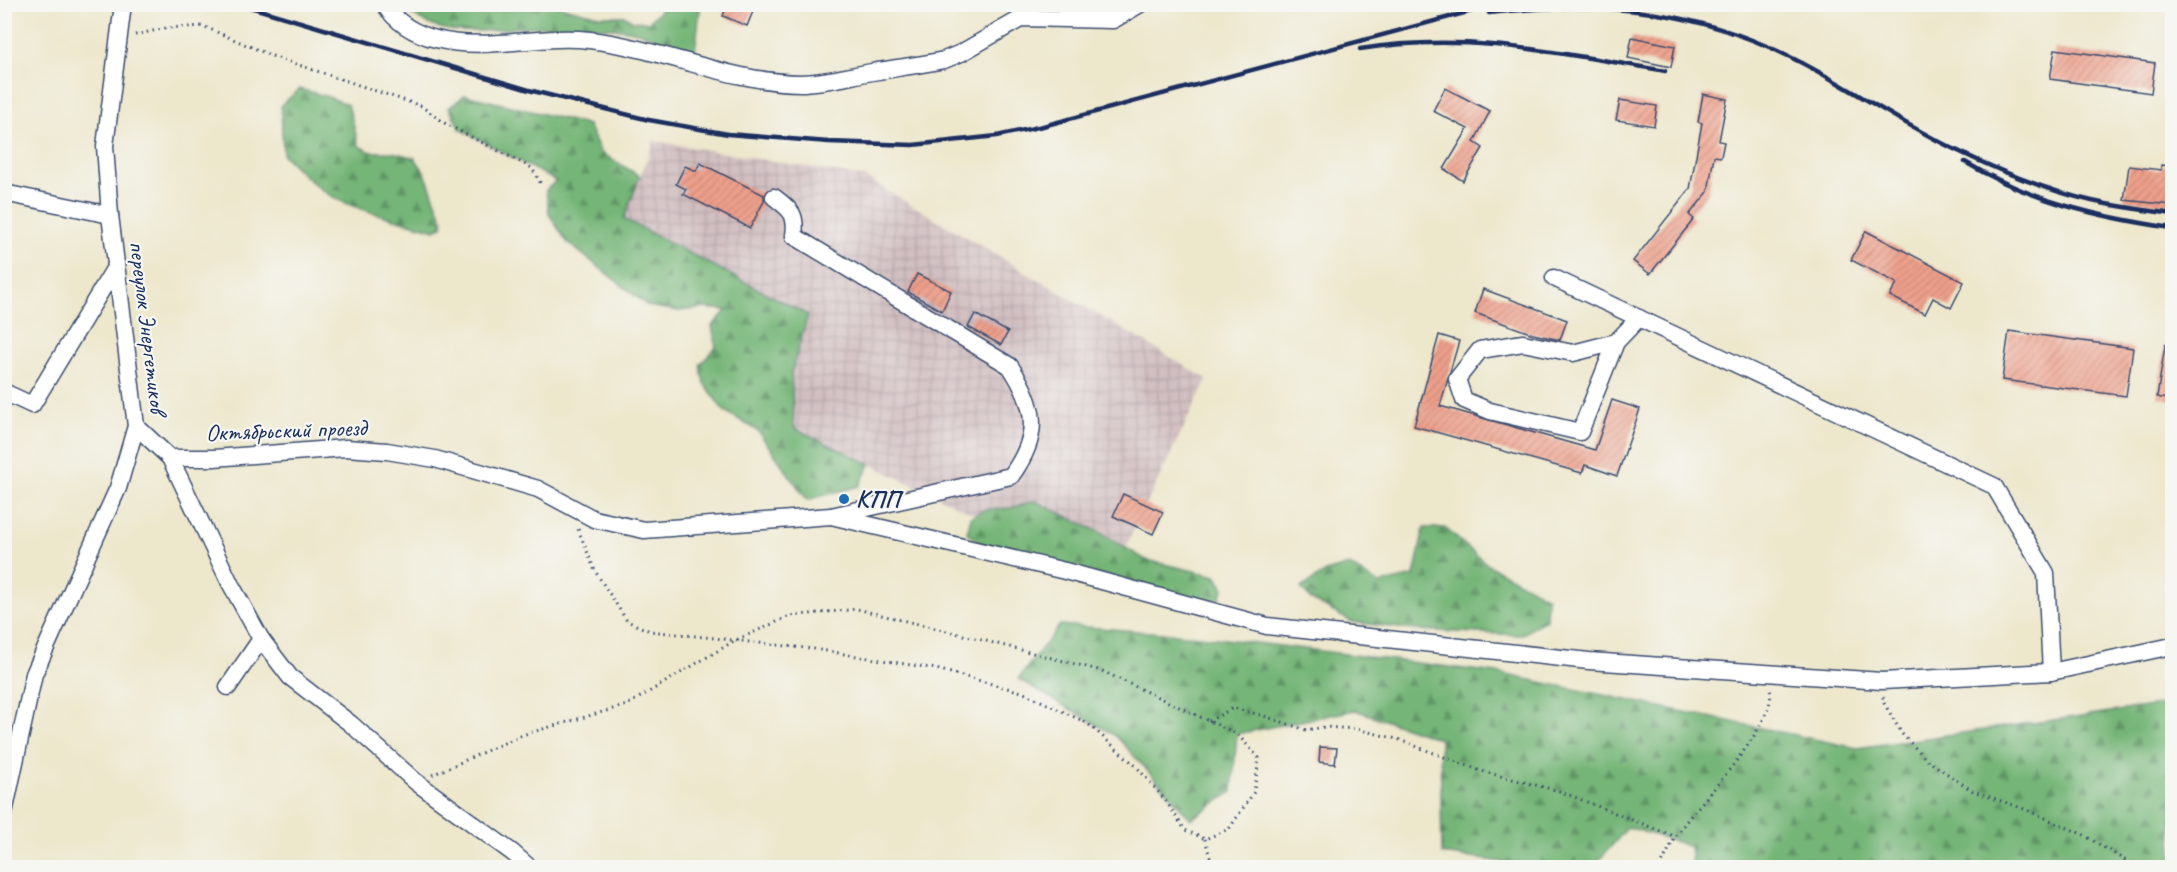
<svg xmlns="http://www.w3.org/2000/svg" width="2177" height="872" font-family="Caveat,sans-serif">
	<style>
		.industrial { fill: url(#industrial-grid) }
		.forest { fill: url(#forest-firs); stroke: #48726a; stroke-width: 1.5 }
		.building { fill: url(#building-hatch) }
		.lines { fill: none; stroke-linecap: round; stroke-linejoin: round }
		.minor-casing { stroke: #3a4b6e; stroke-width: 19 }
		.path { stroke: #3a4b6e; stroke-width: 3; stroke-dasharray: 1.5 4.5; stroke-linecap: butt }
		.minor { stroke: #fff; stroke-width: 16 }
		.rail { stroke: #1b2f5e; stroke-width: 4.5 }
		.poi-dot { fill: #1f6fb2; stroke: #f6f6f2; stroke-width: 2 }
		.labels { text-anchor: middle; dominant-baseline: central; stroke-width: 4.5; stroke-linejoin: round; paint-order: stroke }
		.street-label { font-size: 24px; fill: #1b2f5e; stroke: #f6f6f2 }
		.poi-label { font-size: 24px; font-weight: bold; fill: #1b2f5e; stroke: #f6f6f2; text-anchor: start }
	</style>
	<defs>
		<pattern id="industrial-grid" width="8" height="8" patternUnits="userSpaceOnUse" patternTransform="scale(1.5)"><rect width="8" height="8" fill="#d2bfc1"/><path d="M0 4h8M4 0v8" fill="none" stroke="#b4a4a8"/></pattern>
		<pattern id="forest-firs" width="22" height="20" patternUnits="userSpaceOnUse" patternTransform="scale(1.5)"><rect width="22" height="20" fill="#75b577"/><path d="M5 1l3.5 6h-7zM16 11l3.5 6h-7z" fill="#5f9465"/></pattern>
		<pattern id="building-hatch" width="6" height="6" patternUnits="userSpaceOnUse" patternTransform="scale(1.5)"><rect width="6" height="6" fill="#efa08b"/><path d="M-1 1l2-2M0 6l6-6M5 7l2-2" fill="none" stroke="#c18375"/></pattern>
	</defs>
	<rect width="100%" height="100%" fill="#f6f6f2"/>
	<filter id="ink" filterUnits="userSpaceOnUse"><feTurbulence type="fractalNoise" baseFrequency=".0167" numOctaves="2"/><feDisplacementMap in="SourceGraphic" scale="12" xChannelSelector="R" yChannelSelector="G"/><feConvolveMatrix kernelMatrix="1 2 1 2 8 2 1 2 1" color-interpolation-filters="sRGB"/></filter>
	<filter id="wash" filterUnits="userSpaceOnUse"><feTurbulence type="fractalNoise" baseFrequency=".008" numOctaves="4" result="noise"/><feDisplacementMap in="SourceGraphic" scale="24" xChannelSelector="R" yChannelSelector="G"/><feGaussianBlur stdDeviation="1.35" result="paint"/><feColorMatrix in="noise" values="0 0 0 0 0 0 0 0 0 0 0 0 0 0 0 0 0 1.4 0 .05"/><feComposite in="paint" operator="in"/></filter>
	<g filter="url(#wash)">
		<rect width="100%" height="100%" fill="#ede7cc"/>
		<g class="industrial">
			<path d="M5 4 14 5 5 34 4 5Z"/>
			<path d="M654 141 864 177 1207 379 1110 579 794 428 791 373 808 315 624 218Z"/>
		</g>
		<g class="forest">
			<path d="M408 4 555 5 600 16H625L633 21 648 22 659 12 662 5H700V10L695 51C679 54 666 43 652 37 628 26 595 28 570 27 556 26 542 26 528 27 485 30 439 42 405 8Z"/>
			<path d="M300 89 329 97 348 105 359 146 371 152H392L415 158 425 173 443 220 442 226 435 230C401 220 354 211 325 192 309 181 296 168 283 155L281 105Z"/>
			<path d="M465 95 588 125 601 153 640 176 624 219 808 315 791 373 794 428 870 464 859 486 807 500 758 431 723 410 704 383 700 365 716 347 712 326 727 310 704 308 679 311 648 306 567 242 549 214 546 190 556 181 460 129 449 108Z"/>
			<path d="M1035 501 1099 532 1146 560 1216 576 1224 588 1216 606 980 543 967 533 971 517C987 507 992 510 1010 508 1018 506 1027 503 1035 501Z"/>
			<path d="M1424 528H1445L1488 565 1547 597 1546 619 1522 635 1415 630 1352 622 1310 599 1301 588 1326 572 1349 565 1379 584 1414 576Z"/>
			<path d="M1060 625 1200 636 1497 673 1857 748 2172 703V867H1692L1690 846 1628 827 1593 867H1541L1442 854 1440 739 1355 710 1237 734 1232 792 1191 819 1116 736 1018 679Z"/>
		</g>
		<g id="blocks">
			<g class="building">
				<path d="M727 4H756L747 26 723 16Z"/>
				<path d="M1632 37 1675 46 1671 67 1628 58Z"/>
				<path d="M2055 49 2155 63 2151 93 2050 79Z"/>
				<path d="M1445 88 1490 111 1474 142 1483 148 1463 181 1444 169 1468 129 1433 111Z"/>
				<path d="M1703 94 1727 99 1719 141 1724 142 1721 157 1714 156 1708 192 1689 215 1694 219 1650 274 1633 261 1690 189 1702 123 1698 122Z"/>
				<path d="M1620 100 1657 106 1654 126 1616 120Z"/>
				<path d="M700 163 764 195V201L750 228 683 194 686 189 676 184 685 166 696 171Z"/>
				<path d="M2161 165 2172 166V205L2124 200 2129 166 2161 170Z"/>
				<path d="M1866 231 1964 282 1951 308 1933 298 1925 314 1890 296 1897 283 1851 260Z"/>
				<path d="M917 274 951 291 942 311 908 292Z"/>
				<path d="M1483 289 1567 320 1560 340 1533 334 1475 313Z"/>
				<path d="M975 314 1008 332 1001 345 968 327Z"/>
				<path d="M2009 331 2133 348 2126 396 2002 380Z"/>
				<path d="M1439 335 1459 341 1440 406 1595 450 1612 400 1640 409 1617 476 1585 465 1582 473 1414 426Z"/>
				<path d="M2165 345 2172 346V400L2157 397Z"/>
				<path d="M1123 494 1163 512 1153 534 1113 516Z"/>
				<path d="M1320 747 1337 748 1335 764 1319 762Z"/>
			</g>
		</g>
	</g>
	<g filter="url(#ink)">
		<use href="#blocks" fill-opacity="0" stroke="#3a4b6e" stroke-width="1.5"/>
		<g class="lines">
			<g class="minor-casing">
				<g id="minor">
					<path d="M384 4C396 22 415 34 436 39 486 52 539 34 590 40 661 48 728 82 800 83 825 83 848 76 872 72 896 68 920 65 944 60L961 53 1022 18 1113 20 1140 4"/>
					<path d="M4 193 110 215"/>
					<path d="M1616 342 1573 353 1523 343 1480 350 1457 379 1464 400 1490 411 1580 432 1616 342 1639 318"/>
					<path d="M4 392 32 405 116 266"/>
					<path d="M136 426 170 458H214L346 448 387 451 435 459 538 489 594 519 644 530 831 516 1011 476C1041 435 1037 407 1010 366L794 236C797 214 791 210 774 197"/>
					<path d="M170 458 230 583 261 639 290 677 351 724 416 782 513 853 530 868"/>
					<path d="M831 516 1065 571 1267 626 1589 661 1882 681 2051 672 2046 573 1994 486 1554 278"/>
					<path d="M2051 672 2172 646"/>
					<path d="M228 687 261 639"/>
					<path d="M4 813 34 674 118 488 136 426 110 215 105 146 123 4"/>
				</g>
			</g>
			<g class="path">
				<path d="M135 35 166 28 203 26 272 56 421 106 446 124 532 168 541 184"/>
				<path d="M1883 697 1884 703 1902 734 1927 760 1973 791 2027 810 2084 835 2137 868"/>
				<path d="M1209 721 1233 708 1261 715 1306 730 1325 727 1357 729 1397 739 1481 771 1559 791 1676 837"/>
				<path d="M432 775 522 735 627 705 734 641 790 616 857 609 963 635 1102 671 1237 734 1259 758 1254 792 1229 829 1205 839 1185 830 1166 801 1136 766 1087 723 1022 692 936 669 814 649 650 631 627 621 595 571 578 529"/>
				<path d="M1205 839 1213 868"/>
				<path d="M1660 868C1667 852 1675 837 1685 823 1705 797 1778 722 1770 689"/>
			</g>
			<use href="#minor" class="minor"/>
			<g class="rail">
				<path d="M240 4 529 90 649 120 728 134 829 142 913 145 997 136 1043 126 1498 4"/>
				<path d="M1489 13C1603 0 1700 9 1802 63 1854 90 1902 124 1956 150 1999 171 2045 190 2092 201 2118 207 2146 210 2172 214"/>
				<path d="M1360 49C1468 32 1559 53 1665 71"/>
				<path d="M1965 162C2030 201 2098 217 2172 228"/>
			</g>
		</g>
	</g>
	<circle class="poi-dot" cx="844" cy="499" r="6"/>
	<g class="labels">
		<g class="street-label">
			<text transform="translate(148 327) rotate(83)">переулок Энергетиков</text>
			<text transform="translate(286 430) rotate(-2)">Октябрьский проезд</text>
		</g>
		<g class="poi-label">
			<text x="856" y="499">КПП</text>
		</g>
	</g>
	<rect width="2177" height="872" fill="none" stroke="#f6f6f2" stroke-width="24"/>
</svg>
